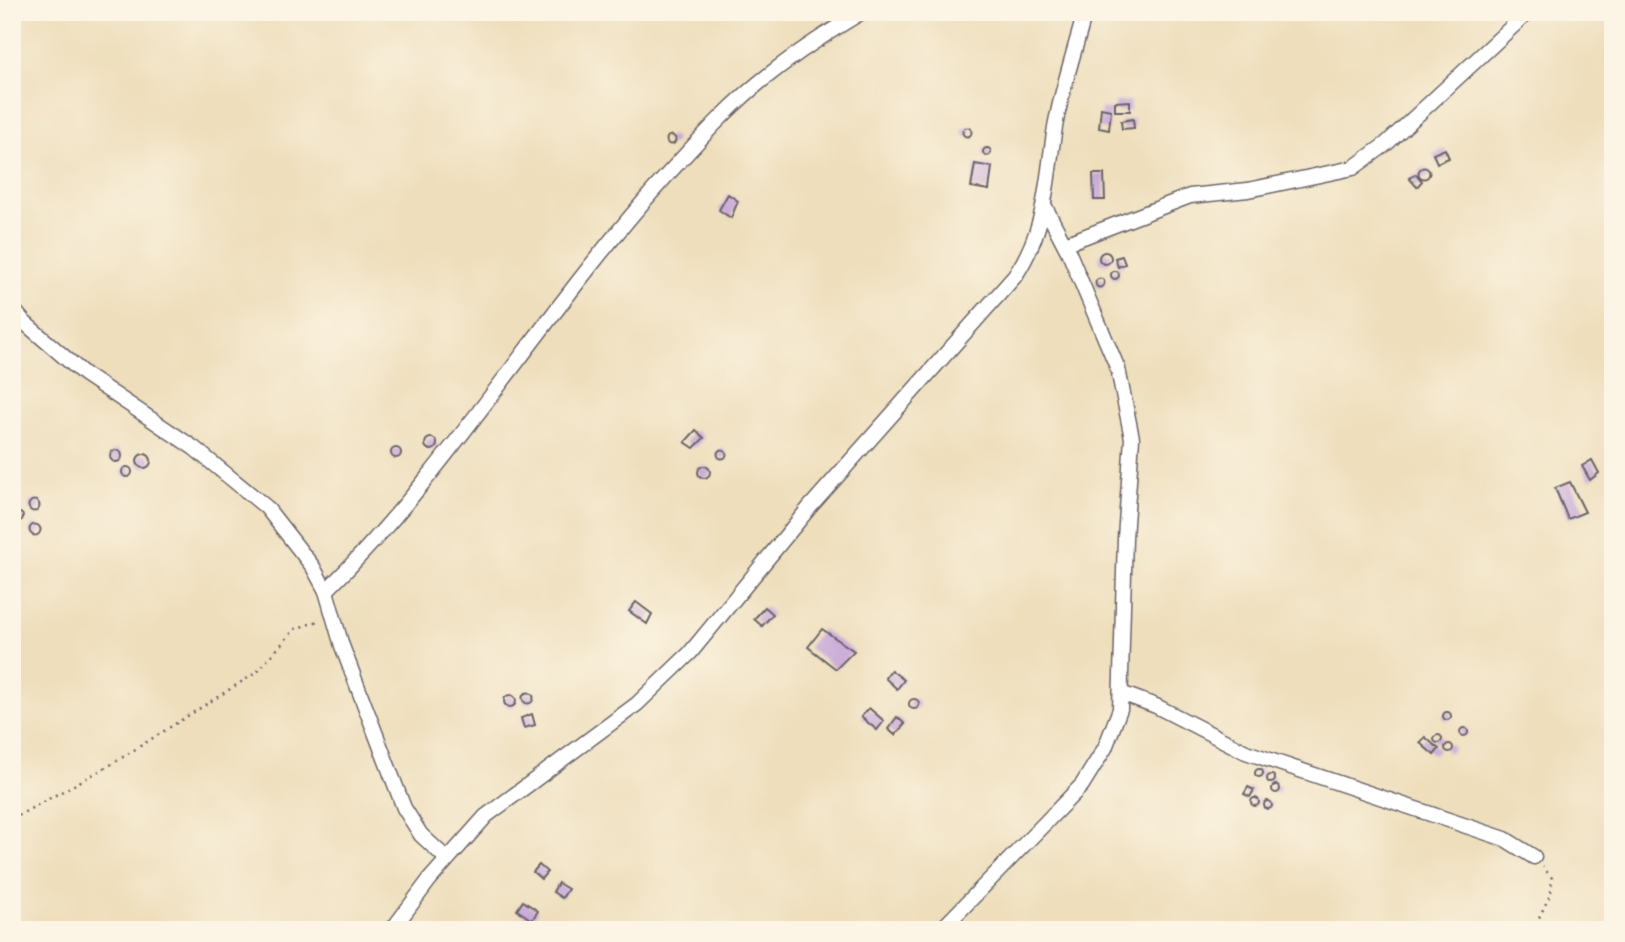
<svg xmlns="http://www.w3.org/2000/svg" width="1625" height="942" font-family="'Comic Neue',sans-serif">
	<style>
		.building { fill: #c7a7d7 }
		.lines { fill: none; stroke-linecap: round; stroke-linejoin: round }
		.minor-casing { stroke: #696468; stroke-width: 17 }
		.path { stroke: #696468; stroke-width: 2.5; stroke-dasharray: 2 5; stroke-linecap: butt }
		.minor { stroke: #fff; stroke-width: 14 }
	</style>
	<rect width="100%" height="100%" fill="#fcf5e5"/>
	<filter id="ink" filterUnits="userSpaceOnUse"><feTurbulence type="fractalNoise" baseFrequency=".0143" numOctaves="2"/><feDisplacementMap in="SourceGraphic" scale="14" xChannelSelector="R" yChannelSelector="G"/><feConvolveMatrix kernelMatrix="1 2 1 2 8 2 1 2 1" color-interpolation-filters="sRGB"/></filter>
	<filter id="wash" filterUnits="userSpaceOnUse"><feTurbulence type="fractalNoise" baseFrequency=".00686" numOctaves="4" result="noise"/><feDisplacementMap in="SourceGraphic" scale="28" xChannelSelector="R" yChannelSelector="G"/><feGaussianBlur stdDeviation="1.57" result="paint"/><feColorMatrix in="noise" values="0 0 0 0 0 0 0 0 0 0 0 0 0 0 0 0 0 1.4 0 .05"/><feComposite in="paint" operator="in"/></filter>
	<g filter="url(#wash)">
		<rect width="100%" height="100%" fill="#eedebc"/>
		<g id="blocks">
			<g class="building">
				<path d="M1130 101V111H1115V102Z"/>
				<path d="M1101 108 1111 110 1109 130 1099 128Z"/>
				<path d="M1133 119 1134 128 1122 129 1121 121Z"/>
				<circle cx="967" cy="132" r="4.5"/>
				<circle cx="671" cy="140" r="4.5"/>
				<circle cx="987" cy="152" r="4"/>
				<path d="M1445 149 1449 158 1437 163 1433 154Z"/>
				<path d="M975 164 992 167 989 190 971 187Z"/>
				<circle cx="1424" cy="173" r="5.5"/>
				<path d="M1093 174H1104L1105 200H1094Z"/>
				<path d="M1416 174 1422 181 1417 187 1409 178Z"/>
				<path d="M728 194 738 201 731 218 719 210Z"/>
				<circle cx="1105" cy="258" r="6"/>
				<path d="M1122 256 1125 264 1118 267 1115 258Z"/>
				<circle cx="1115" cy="275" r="4"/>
				<circle cx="1100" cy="283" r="4.5"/>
				<path d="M696 430 704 438 694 448 685 442Z"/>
				<circle cx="431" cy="444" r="6"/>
				<circle cx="396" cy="453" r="5"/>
				<circle cx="722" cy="454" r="4.5"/>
				<circle cx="116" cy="456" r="6"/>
				<circle cx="144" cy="461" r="7"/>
				<path d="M1592 460 1599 473 1590 480 1582 466Z"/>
				<circle cx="704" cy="472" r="6"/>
				<circle cx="127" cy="472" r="5"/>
				<path d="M1570 482 1585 512 1568 519 1555 488Z"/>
				<circle cx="34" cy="506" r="5.5"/>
				<circle cx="19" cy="517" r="4"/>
				<circle cx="35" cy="530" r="5.5"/>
				<path d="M636 602 652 614 647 624 629 611Z"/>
				<path d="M765 607 773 614 762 626 754 619Z"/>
				<path d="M822 629 854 651 836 669 808 647Z"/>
				<path d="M891 670 904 680 897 689 885 678Z"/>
				<circle cx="528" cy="698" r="5.5"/>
				<circle cx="510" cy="701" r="6"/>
				<circle cx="914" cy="704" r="5"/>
				<path d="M869 708 884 721 877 730 861 717Z"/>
				<circle cx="1447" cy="716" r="4"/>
				<path d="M532 714 535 725 524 728 521 718Z"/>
				<path d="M897 717 905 724 895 735 888 729Z"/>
				<circle cx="1464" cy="732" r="4"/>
				<circle cx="1438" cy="739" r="4"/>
				<path d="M1425 737 1439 749 1434 755 1420 743Z"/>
				<circle cx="1449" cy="748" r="4"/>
				<circle cx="1259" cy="773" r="4"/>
				<circle cx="1271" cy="779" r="4"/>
				<circle cx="1276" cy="789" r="4"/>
				<path d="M1248 787 1254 790 1250 797 1244 794Z"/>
				<circle cx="1255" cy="802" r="4"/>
				<circle cx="1268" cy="805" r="4"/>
				<path d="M539 865 547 872 541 879 533 872Z"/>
				<path d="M558 883 568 889 562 898 553 892Z"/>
				<path d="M523 901 538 911 532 920 517 910Z"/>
			</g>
		</g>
	</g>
	<g filter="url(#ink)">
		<use href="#blocks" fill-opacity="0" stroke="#696468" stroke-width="2"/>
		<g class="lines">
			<g class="minor-casing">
				<g id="minor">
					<path d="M1065 244 1190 196 1248 190 1353 168 1386 144 1528 12"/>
					<path d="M12 308 25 323 84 374 194 448 266 507 313 567 326 591 342 646 404 808 421 835 447 859"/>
					<path d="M326 591C454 464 547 307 668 174 700 139 732 103 770 74 799 51 830 31 862 12"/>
					<path d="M1121 693 1156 706 1246 752 1505 839 1534 857"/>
					<path d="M392 930 430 879 486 816 637 704 690 653 809 508 1015 276C1047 228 1046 182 1055 127 1062 88 1075 50 1085 12"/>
					<path d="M941 930 1082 785 1105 748 1120 709 1125 538 1132 438 1118 369 1069 253 1044 205"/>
				</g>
			</g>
			<g class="path">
				<path d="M12 819 112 764 257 672 295 629 321 620"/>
				<path d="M1533 930 1551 893 1552 878 1543 867"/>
			</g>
			<use href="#minor" class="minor"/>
		</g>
	</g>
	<rect width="1625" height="942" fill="none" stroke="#fcf5e5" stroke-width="42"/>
</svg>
